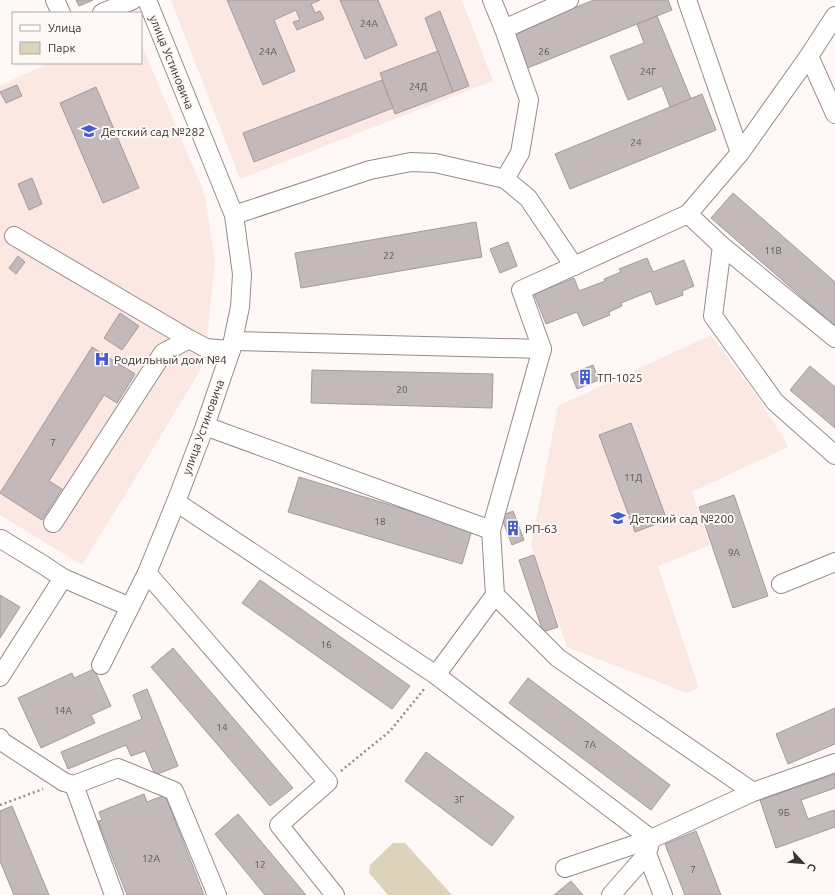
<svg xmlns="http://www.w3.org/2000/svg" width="835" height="895" font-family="Ubuntu,sans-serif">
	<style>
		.built { fill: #fbe8e2 }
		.green { fill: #ddd3bb }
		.building { fill: #c4b9ba; stroke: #a49a9b }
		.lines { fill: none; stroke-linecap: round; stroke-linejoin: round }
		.minor-casing { stroke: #968c89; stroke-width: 20 }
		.path { stroke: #938e8c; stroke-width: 2.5; stroke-dasharray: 2 3; stroke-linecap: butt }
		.minor { stroke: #fff; stroke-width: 18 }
		.labels { text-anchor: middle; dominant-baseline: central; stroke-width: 4; stroke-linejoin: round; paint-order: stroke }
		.number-label { font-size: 10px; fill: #5c5655 }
		.street-label { font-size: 12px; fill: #393533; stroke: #fef8f6 }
		.poi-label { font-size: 12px; fill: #393533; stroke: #fef8f6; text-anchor: start }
	</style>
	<rect width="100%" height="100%" fill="#fef8f6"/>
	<g class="built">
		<path d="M171 0H462L493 81 240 179Z"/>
		<path d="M141 43 205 195 215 262 206 348 201 369 136 477 82 565 0 515V86L48 63H141Z"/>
		<path d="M711 335 758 398 784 438 788 447 692 492 710 545 658 566 699 688 687 693 567 647 531 545 558 406Z"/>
	</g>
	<path class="green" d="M393 843H405L452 895H388L369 873 370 865Z"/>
	<g class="building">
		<path d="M76 0H93L79 6Z"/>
		<path d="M227 0H320L311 4 315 13 320 11 324 19 297 30 293 22 300 20 296 10 274 20 295 71 263 85Z"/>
		<path d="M340 0H378L397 45 365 59Z"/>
		<path d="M594 0H668L672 10 525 69 511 33Z"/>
		<path d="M440 11 469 86 453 92 425 18Z"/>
		<path d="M657 16 691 99 670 107 662 86 628 100 610 56 644 43 637 24Z"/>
		<path d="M438 51 453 92 395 114 380 73Z"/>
		<path d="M382 80 393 108 254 162 243 133Z"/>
		<path d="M17 85 22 96 6 103 0 92Z"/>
		<path d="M96 87 139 188 103 203 60 103Z"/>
		<path d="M702 94 716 130 570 189 555 154Z"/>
		<path d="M32 178 42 204 29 210 18 184Z"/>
		<path d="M733 193 835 282V326L711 218Z"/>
		<path d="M476 222 482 257 301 288 295 253Z"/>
		<path d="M508 242 517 266 500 273 490 249Z"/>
		<path d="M18 256 25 262 16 274 9 268Z"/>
		<path d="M647 258 653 272 684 260 694 286 682 291 683 295 656 305 651 291 621 303 622 306 609 312 610 315 583 326 577 312 546 324 534 294 574 278 579 291 605 281 604 279 621 272 619 269Z"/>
		<path d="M120 313 139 326 122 350 104 338Z"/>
		<path d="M92 347 135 374 117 403 104 395 49 481 62 489 42 520 0 493Z"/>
		<path d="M593 365 599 380 577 389 571 374Z"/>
		<path d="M810 366 835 387V428L790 390Z"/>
		<path d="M312 370 493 374 492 408 311 403Z"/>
		<path d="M631 423 667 520 635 532 599 435Z"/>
		<path d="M299 477 472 530 462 564 288 512Z"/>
		<path d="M734 495 768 596 733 608 699 507Z"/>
		<path d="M513 511 524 540 512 545 501 516Z"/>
		<path d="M534 555 558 627 543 632 519 560Z"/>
		<path d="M260 580 410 686 392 709 242 603Z"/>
		<path d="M0 595 20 607 0 638Z"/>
		<path d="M173 648 293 788 270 806 151 667Z"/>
		<path d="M94 669 111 706 91 715 95 723 41 748 18 698 72 673 74 678Z"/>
		<path d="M528 678 670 785 651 810 509 703Z"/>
		<path d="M147 689 178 766 155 775 145 751 131 756 126 745 68 769 61 752 142 719 133 695Z"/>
		<path d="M835 708V744L788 764 776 734Z"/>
		<path d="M426 752 514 817 492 846 405 781Z"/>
		<path d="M835 774V788L801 800 808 819 834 810 835 814V827L776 848 760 800Z"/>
		<path d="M144 794 147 802 165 795 204 895H127L98 821 102 820 99 812Z"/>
		<path d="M12 806 49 895H14L0 861V811Z"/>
		<path d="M238 814 306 895H265L215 834Z"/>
		<path d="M696 831 721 895H685L665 844Z"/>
		<path d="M571 881 583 895H554Z"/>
	</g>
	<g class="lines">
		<g class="minor-casing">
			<g id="minor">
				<path d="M55 0 61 13"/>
				<path d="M492 0 504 29 529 100 520 153 505 179"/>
				<path d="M687 0 740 153"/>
				<path d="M102 13 133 0"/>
				<path d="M504 29 569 0"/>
				<path d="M809 56 835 114"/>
				<path d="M688 214 722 246 835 338"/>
				<path d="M234 215 370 170 411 162 435 163 505 179 528 198 574 266"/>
				<path d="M14 236 189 339"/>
				<path d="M722 246 713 316 775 402 835 455"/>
				<path d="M233 341 542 349"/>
				<path d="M205 426 491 530"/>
				<path d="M176 502 436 675 651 839 647 854 663 895"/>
				<path d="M53 523 163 353 189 339 206 348 231 350"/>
				<path d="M0 540 1 539 45 566 63 578"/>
				<path d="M147 573 328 782 279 825 335 895"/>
				<path d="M781 584 835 562"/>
				<path d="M495 595 558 658 753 792"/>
				<path d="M101 665 147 573 176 502 205 426 231 350 240 307 242 274 234 215 147 0"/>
				<path d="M436 675 495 595 491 530 542 349 521 290 688 214 740 153 809 56 835 16"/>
				<path d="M0 677 63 578 130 607"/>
				<path d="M0 738 1 741 64 782 74 785"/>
				<path d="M565 868 651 839 753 792 835 763"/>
				<path d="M114 895 74 785 118 768 174 791 217 895"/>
				<path d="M611 895 647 854"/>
			</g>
		</g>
		<g class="path">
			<path d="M341 771 390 731 425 688"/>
			<path d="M0 805 43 789"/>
		</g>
		<use href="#minor" class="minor"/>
	</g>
	<defs>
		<g id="school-bare" transform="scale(1.2)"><path d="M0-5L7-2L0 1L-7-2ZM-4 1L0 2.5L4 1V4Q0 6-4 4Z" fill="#445ccf" stroke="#fef8f6" stroke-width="2.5" paint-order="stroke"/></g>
		<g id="hospital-bare" transform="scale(1.2)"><path d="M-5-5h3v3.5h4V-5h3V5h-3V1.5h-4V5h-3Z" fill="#445ccf" stroke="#fef8f6" stroke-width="2.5" paint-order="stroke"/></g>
		<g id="building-bare" transform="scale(1.2)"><path d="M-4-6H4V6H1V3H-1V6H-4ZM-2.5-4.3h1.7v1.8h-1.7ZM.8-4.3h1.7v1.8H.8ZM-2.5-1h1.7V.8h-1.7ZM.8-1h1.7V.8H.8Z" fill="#445ccf" stroke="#fef8f6" stroke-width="2.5" paint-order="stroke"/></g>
	</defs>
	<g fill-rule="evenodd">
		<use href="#school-bare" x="89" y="131"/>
		<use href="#hospital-bare" x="102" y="359"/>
		<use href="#building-bare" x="585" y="377"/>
		<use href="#school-bare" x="618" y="518"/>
		<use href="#building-bare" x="513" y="528"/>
	</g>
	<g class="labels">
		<g class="number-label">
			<text x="369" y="23">24А</text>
			<text x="268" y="51">24А</text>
			<text x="544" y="51">26</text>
			<text x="648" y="71">24Г</text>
			<text x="418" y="86">24Д</text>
			<text x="636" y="142">24</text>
			<text x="773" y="250">11В</text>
			<text x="389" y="255">22</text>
			<text x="402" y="389">20</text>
			<text x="53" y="442">7</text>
			<text x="633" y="477">11Д</text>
			<text x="380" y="521">18</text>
			<text x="734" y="552">9А</text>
			<text x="326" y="644">16</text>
			<text x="63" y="710">14А</text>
			<text x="222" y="727">14</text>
			<text x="590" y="744">7А</text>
			<text x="459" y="799">3Г</text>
			<text x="784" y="812">9Б</text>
			<text x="151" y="858">12А</text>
			<text x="260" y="864">12</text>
			<text x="693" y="869">7</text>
		</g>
		<g class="street-label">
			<text transform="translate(172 62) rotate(68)">улица Устиновича</text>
			<text transform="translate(203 427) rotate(-70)">улица Устиновича</text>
		</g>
		<g class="poi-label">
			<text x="101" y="131">Детский сад №282</text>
			<text x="114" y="359">Родильный дом №4</text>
			<text x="597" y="377">ТП-1025</text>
			<text x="630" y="518">Детский сад №200</text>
			<text x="525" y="528">РП-63</text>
		</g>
	</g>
	<rect x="12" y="12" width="130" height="52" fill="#fef8f6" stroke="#afaaa8"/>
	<rect x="20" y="25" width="20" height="6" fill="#ffffff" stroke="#afaaa8"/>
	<text x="48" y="32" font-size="12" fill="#393533">Улица</text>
	<rect x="20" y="42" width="20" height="12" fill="#ddd3bb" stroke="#afaaa8"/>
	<text x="48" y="52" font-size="12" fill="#393533">Парк</text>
	<g transform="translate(803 863) rotate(116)" stroke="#fef8f6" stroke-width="3" paint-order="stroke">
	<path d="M0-3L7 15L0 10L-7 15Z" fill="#393533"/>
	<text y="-6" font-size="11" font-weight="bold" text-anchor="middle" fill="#393533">С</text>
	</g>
</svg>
